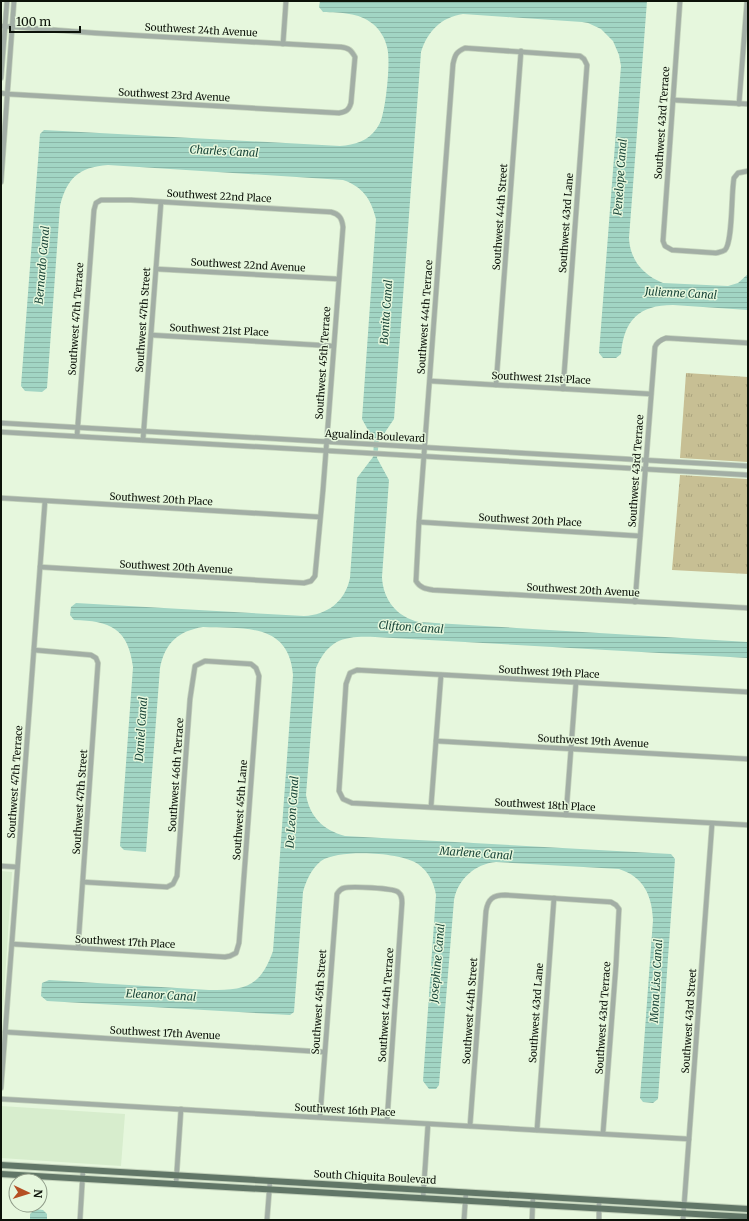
<svg xmlns="http://www.w3.org/2000/svg" width="749" height="1221" font-family="Merriweather,serif">
	<style>
		.built { fill: #d7edcd }
		.grass { fill: url(#grass-tufts) }
		.water { fill: url(#water-rules) }
		.lines { fill: none; stroke-linecap: round; stroke-linejoin: round }
		.minor-casing { stroke: #c3d2bb; stroke-width: 6 }
		.major-casing { stroke: #c3d2bb; stroke-width: 8 }
		.minor { stroke: #a2aea5; stroke-width: 4.5 }
		.major { stroke: #617667; stroke-width: 6 }
		.labels { text-anchor: middle; dominant-baseline: central; stroke-width: 3; stroke-linejoin: round; paint-order: stroke }
		.street-label { font-size: 10px; fill: #0c1209; stroke: #e6f7dd }
		.water-label { font-size: 11px; font-style: italic; fill: #1a4539; stroke: #e6f7dd }
	</style>
	<defs>
		<pattern id="grass-tufts" width="24" height="20" patternUnits="userSpaceOnUse"><rect width="24" height="20" fill="#c7bf94"/><path d="M3 7l-1-3M5 7V3M7 7l1-3M15 17l-1-3M17 17v-4M19 17l1-3" fill="none" stroke="#aaa37e"/></pattern>
		<pattern id="water-rules" width="6" height="5" patternUnits="userSpaceOnUse"><rect width="6" height="5" fill="#a2d5c4"/><path d="M0 2.5h6" fill="none" stroke="#8ab6a7"/></pattern>
	</defs>
	<rect width="100%" height="100%" fill="#e6f7dd"/>
	<g class="built">
		<path d="M1 871 12 872 1 1040Z"/>
		<path d="M1 1106 125 1114 121 1166 1 1158Z"/>
	</g>
	<g class="grass">
		<path d="M686 373 748 377V462L680 458Z"/>
		<path d="M680 475 748 479V574L672 570Z"/>
	</g>
	<g class="water">
		<path d="M320 1H647L629 238C630 260 643 275 663 283L728 286 738 283 748 274V310L673 305C639 305 624 320 621 354L616 358H603L599 353 621 66 619 55 613 41 601 29 588 23 582 22 463 14C441 17 427 32 421 52L394 419 379 441 377 458 389 480 382 577C383 600 397 617 419 622L748 642V658L375 637C346 636 329 638 316 668L306 795C310 817 323 830 345 836L671 854 675 859 658 1099 653 1103 643 1102 640 1098 653 920C652 896 644 877 619 869L496 862C475 864 458 879 454 900L439 1085 436 1089H429L423 1081 436 895C434 883 429 872 418 864 400 852 339 849 321 861 311 869 306 881 303 892L294 1012 290 1015 47 1001 41 996 42 983 49 980 209 990C245 990 260 988 273 951L293 675C289 622 243 629 203 627 178 631 165 643 160 668L146 852 124 850 120 846 133 667C128 628 110 621 74 620L70 615 71 607 76 603 304 616C327 615 345 602 350 578L357 478 373 457 374 441 362 419 376 219C371 199 363 187 343 180L108 165C79 167 67 178 60 206L47 388 42 392 25 391 21 386 40 134 44 130 340 146C355 145 368 141 377 128 379 125 381 121 382 117 386 104 391 60 387 47 385 38 380 30 373 24 358 12 341 13 323 12L319 7Z"/>
		<path d="M35 1209 43 1210 47 1214V1220H30V1214Z"/>
	</g>
	<g class="lines">
		<g class="minor-casing">
			<g id="minor">
				<path d="M680 1 663 241 665 246 672 250 716 253C719 252 722 252 725 250 733 242 731 193 734 178L738 173 748 171"/>
				<path d="M1 26 95 33 341 47C349 48 351 50 355 57L351 103C349 110 346 112 339 113L7 94 1 93"/>
				<path d="M283 44 286 1"/>
				<path d="M1 78 7 1"/>
				<path d="M673 100 748 104"/>
				<path d="M739 104 747 1"/>
				<path d="M1 182 14 1"/>
				<path d="M156 269 338 279"/>
				<path d="M151 335 333 346"/>
				<path d="M430 381 651 394"/>
				<path d="M496 385 521 51"/>
				<path d="M563 389 587 65 584 59 580 56 465 48C456 52 455 55 453 64L419 522 416 581C420 588 426 589 433 590L748 608"/>
				<path d="M1 423 748 466"/>
				<path d="M1 432 748 475"/>
				<path d="M143 440 161 202"/>
				<path d="M1 498 320 517"/>
				<path d="M419 522 640 536"/>
				<path d="M40 567 304 583 311 581 315 576 323 490 343 227C342 218 339 214 331 212L131 200H101L96 203 94 210 77 436"/>
				<path d="M635 602 655 347C657 342 660 340 666 338L748 343"/>
				<path d="M34 650 91 655 96 658 98 663 78 948"/>
				<path d="M748 692 357 670 350 673 346 684 339 791 343 799 352 803 748 825"/>
				<path d="M436 741 748 759"/>
				<path d="M431 807 441 675"/>
				<path d="M566 815 576 682"/>
				<path d="M1 866 17 867"/>
				<path d="M12 944 225 957 230 956 236 953 239 943 259 676 256 668 251 664 205 661 195 666 190 699 177 876 173 884 167 887 83 882"/>
				<path d="M5 1032 324 1052"/>
				<path d="M1 1088 45 501"/>
				<path d="M1 1099 689 1139"/>
				<path d="M320 1117 337 894C339 891 340 889 344 888 351 886 393 888 398 892 402 895 402 899 402 903L387 1121"/>
				<path d="M470 1126 486 911C488 899 493 895 505 895L611 902 616 905 619 909 616 965 603 1133"/>
				<path d="M537 1130 554 898"/>
				<path d="M176 1184 181 1109"/>
				<path d="M423 1199 428 1124"/>
				<path d="M80 1220 83 1170"/>
				<path d="M267 1220 270 1181"/>
				<path d="M464 1220 466 1192"/>
				<path d="M532 1220 533 1196"/>
				<path d="M599 1220V1200"/>
				<path d="M683 1220 712 824"/>
			</g>
		</g>
		<g class="major-casing">
			<g id="major">
				<path d="M1 1165 748 1209"/>
				<path d="M1 1174 748 1217"/>
			</g>
		</g>
		<use href="#minor" class="minor"/>
		<use href="#major" class="major"/>
	</g>
	<g class="labels">
		<g class="street-label">
			<text transform="translate(201 30) rotate(3)">Southwest 24th Avenue</text>
			<text transform="translate(174 95) rotate(3)">Southwest 23rd Avenue</text>
			<text transform="translate(662 123) rotate(-86)">Southwest 43rd Terrace</text>
			<text transform="translate(219 196) rotate(3)">Southwest 22nd Place</text>
			<text transform="translate(500 217) rotate(-86)">Southwest 44th Street</text>
			<text transform="translate(566 223) rotate(-86)">Southwest 43rd Lane</text>
			<text transform="translate(248 265) rotate(3)">Southwest 22nd Avenue</text>
			<text transform="translate(425 317) rotate(-86)">Southwest 44th Terrace</text>
			<text transform="translate(76 319) rotate(-86)">Southwest 47th Terrace</text>
			<text transform="translate(143 320) rotate(-86)">Southwest 47th Street</text>
			<text transform="translate(219 330) rotate(3)">Southwest 21st Place</text>
			<text transform="translate(323 363) rotate(-86)">Southwest 45th Terrace</text>
			<text transform="translate(541 378) rotate(3)">Southwest 21st Place</text>
			<text transform="translate(375 436) rotate(3)">Agualinda Boulevard</text>
			<text transform="translate(636 471) rotate(-86)">Southwest 43rd Terrace</text>
			<text transform="translate(161 499) rotate(3)">Southwest 20th Place</text>
			<text transform="translate(530 520) rotate(3)">Southwest 20th Place</text>
			<text transform="translate(176 567) rotate(3)">Southwest 20th Avenue</text>
			<text transform="translate(583 590) rotate(3)">Southwest 20th Avenue</text>
			<text transform="translate(549 672) rotate(3)">Southwest 19th Place</text>
			<text transform="translate(593 741) rotate(3)">Southwest 19th Avenue</text>
			<text transform="translate(176 775) rotate(-86)">Southwest 46th Terrace</text>
			<text transform="translate(15 782) rotate(-86)">Southwest 47th Terrace</text>
			<text transform="translate(80 802) rotate(-86)">Southwest 47th Street</text>
			<text transform="translate(545 805) rotate(3)">Southwest 18th Place</text>
			<text transform="translate(240 810) rotate(-86)">Southwest 45th Lane</text>
			<text transform="translate(125 942) rotate(3)">Southwest 17th Place</text>
			<text transform="translate(319 1002) rotate(-86)">Southwest 45th Street</text>
			<text transform="translate(386 1005) rotate(-86)">Southwest 44th Terrace</text>
			<text transform="translate(470 1011) rotate(-86)">Southwest 44th Street</text>
			<text transform="translate(536 1013) rotate(-86)">Southwest 43rd Lane</text>
			<text transform="translate(603 1018) rotate(-86)">Southwest 43rd Terrace</text>
			<text transform="translate(689 1021) rotate(-86)">Southwest 43rd Street</text>
			<text transform="translate(165 1033) rotate(3)">Southwest 17th Avenue</text>
			<text transform="translate(345 1110) rotate(3)">Southwest 16th Place</text>
			<text transform="translate(375 1177) rotate(3)">South Chiquita Boulevard</text>
		</g>
		<g class="water-label">
			<text transform="translate(224 151) rotate(3)">Charles Canal</text>
			<text transform="translate(620 177) rotate(-86)">Penelope Canal</text>
			<text transform="translate(42 265) rotate(-85)">Bernardo Canal</text>
			<text transform="translate(681 293) rotate(3)">Julienne Canal</text>
			<text transform="translate(386 312) rotate(-86)">Bonita Canal</text>
			<text transform="translate(411 627) rotate(4)">Clifton Canal</text>
			<text transform="translate(141 729) rotate(-86)">Daniel Canal</text>
			<text transform="translate(292 812) rotate(-86)">De Leon Canal</text>
			<text transform="translate(476 853) rotate(4)">Marlene Canal</text>
			<text transform="translate(437 963) rotate(-85)">Josephine Canal</text>
			<text transform="translate(656 981) rotate(-87)">Mona Lisa Canal</text>
			<text transform="translate(161 995) rotate(3)">Eleanor Canal</text>
		</g>
	</g>
	<rect width="749" height="1221" fill="none" stroke="#0c1209" stroke-width="4"/>
	<g transform="translate(28 1193) rotate(94)"><circle r="19" fill="#e6f7dd" stroke="#8f9b88"/>
	<path d="M0-3L7 15L0 10L-7 15Z" fill="#b54f23"/>
	<text y="-6" font-size="11" font-weight="bold" text-anchor="middle" fill="#0c1209">N</text>
	</g>
	<path d="M10 26v6h70v-6" fill="none" stroke="#0c1209" stroke-width="2"/>
	<text x="16" y="26" font-size="12" fill="#0c1209" stroke="#e6f7dd" stroke-width="3" paint-order="stroke">100 m</text>
</svg>
